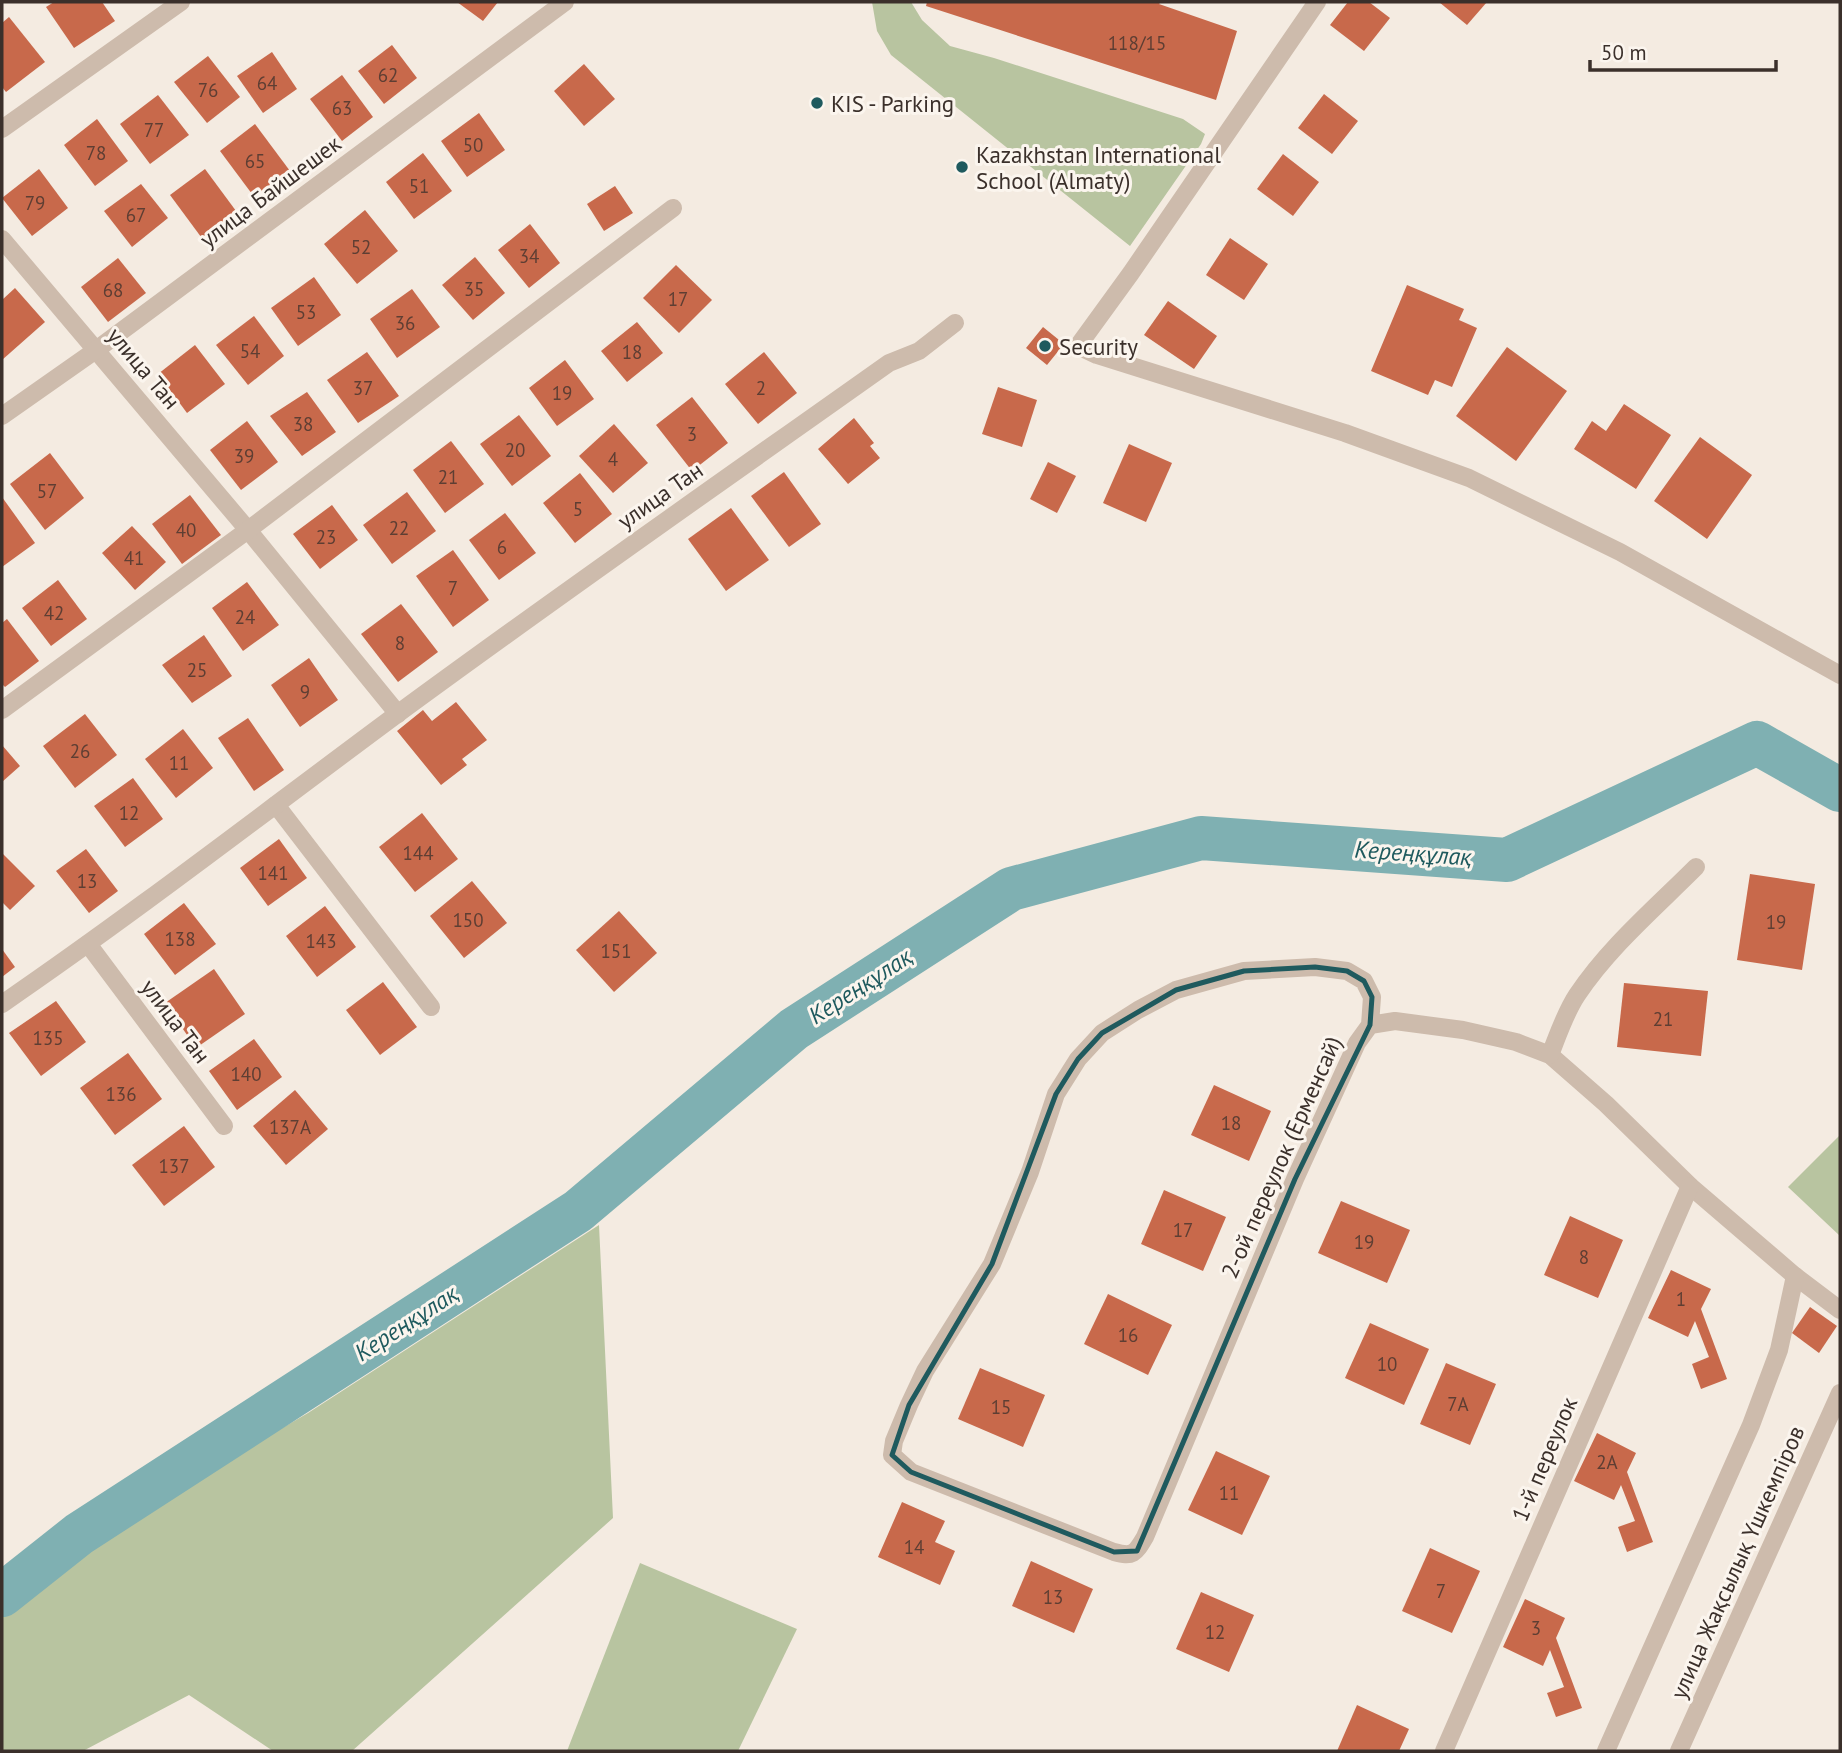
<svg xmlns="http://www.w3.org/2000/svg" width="1842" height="1753" font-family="'PT Sans',sans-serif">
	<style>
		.green { fill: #b8c4a0 }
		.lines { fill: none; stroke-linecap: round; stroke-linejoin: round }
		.river { stroke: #7fb0b2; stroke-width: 44 }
		.building { fill: #c8694b }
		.minor { stroke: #cdbbac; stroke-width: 18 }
		.tertiary { stroke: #cdbbac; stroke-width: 18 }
		.marked { fill: none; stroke: #1f5a5e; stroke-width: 5; stroke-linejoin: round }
		.poi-dot { fill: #1f5a5e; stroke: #fbf5ee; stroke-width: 2.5 }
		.labels { text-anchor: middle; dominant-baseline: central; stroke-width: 6; stroke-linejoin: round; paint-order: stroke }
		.number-label { font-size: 19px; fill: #5e3e33 }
		.poi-label { font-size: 23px; fill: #3b302b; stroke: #fbf5ee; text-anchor: start }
		.street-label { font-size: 23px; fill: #3b302b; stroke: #fbf5ee }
		.water-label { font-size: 24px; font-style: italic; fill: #1f5a5e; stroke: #fbf5ee }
	</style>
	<rect width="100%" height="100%" fill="#f4ebe1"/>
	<g class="green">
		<path d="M872 2H911L922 20 950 46 994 58 1183 119 1205 134 1201 144 1130 246 891 55 877 31Z"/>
		<path d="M1840 1135V1236L1788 1187Z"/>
		<path d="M599 1225 613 1518 352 1751H273L189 1695 83 1751H2V1591L308 1413Z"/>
		<path d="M640 1563 797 1629 738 1751H567Z"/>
	</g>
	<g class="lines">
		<path class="river" d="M2 1595 79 1534 578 1211 794 1029 1011 889 1201 838 1507 860 1757 743 1840 790"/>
	</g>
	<g class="building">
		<path d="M54 2H102L115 21 74 48 46 7Z"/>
		<path d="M457 2H498L483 21Z"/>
		<path d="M927 2H1161L1159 4 1237 31 1216 100 926 6Z"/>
		<path d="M1348 2H1369L1390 18 1364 51 1330 25Z"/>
		<path d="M1439 2H1487L1467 25Z"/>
		<path d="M9 17 45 62 6 92 2 87V23Z"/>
		<path d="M392 45 417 78 384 104 358 71Z"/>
		<path d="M272 52 297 89 263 113 237 76Z"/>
		<path d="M208 56 240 97 207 123 174 82Z"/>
		<path d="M584 64 615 99 584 126 554 91Z"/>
		<path d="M342 75 373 117 342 141 310 99Z"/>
		<path d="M1324 94 1358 121 1332 154 1298 128Z"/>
		<path d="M158 95 189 135 150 164 120 124Z"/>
		<path d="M479 113 505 150 467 177 441 141Z"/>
		<path d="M97 119 128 161 95 186 64 145Z"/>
		<path d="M255 124 290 171 255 198 220 151Z"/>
		<path d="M423 153 452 191 414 219 386 182Z"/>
		<path d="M1283 154 1319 182 1293 216 1257 189Z"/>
		<path d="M39 169 68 208 32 236 2 198Z"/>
		<path d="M205 169 239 215 204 241 170 195Z"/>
		<path d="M141 184 168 218 132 247 104 211Z"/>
		<path d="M615 186 633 213 604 231 587 204Z"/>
		<path d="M365 210 398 251 357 284 324 244Z"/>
		<path d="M530 224 560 263 529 288 498 250Z"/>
		<path d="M1230 238 1268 264 1244 300 1206 275Z"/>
		<path d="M475 257 505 293 473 320 442 285Z"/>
		<path d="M118 258 146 293 108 322 81 287Z"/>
		<path d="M676 265 712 300 679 333 643 298Z"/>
		<path d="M314 277 341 315 298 346 271 308Z"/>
		<path d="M1407 285 1464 309 1459 320 1477 328 1452 387 1435 380 1428 395 1371 371Z"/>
		<path d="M15 288 45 322 2 360V300Z"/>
		<path d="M412 289 440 327 397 358 370 319Z"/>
		<path d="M1168 301 1217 336 1194 369 1144 335Z"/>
		<path d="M254 316 284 356 248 385 216 345Z"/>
		<path d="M637 322 663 353 627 382 601 351Z"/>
		<path d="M1043 327 1064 344 1047 365 1026 348Z"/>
		<path d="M195 345 225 384 187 413 158 374Z"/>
		<path d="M1507 347 1567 391 1516 461 1456 416Z"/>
		<path d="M367 352 399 396 358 423 327 380Z"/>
		<path d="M764 352 797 393 758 424 725 384Z"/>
		<path d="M565 360 594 399 557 426 529 388Z"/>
		<path d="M998 387 1037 400 1022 447 982 434Z"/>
		<path d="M307 392 336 432 302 456 270 416Z"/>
		<path d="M692 397 728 443 692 471 656 425Z"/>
		<path d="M1624 404 1671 435 1636 489 1574 449 1592 421 1606 431Z"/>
		<path d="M519 415 551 456 512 486 480 444Z"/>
		<path d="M854 418 874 443 870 446 880 458 848 484 818 449Z"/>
		<path d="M247 421 278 462 241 490 210 450Z"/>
		<path d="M614 424 648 463 613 493 579 456Z"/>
		<path d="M1700 437 1752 475 1707 539 1654 501Z"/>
		<path d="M451 441 484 484 445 513 413 470Z"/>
		<path d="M1129 444 1172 463 1146 522 1103 503Z"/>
		<path d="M50 453 84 498 45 530 10 484Z"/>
		<path d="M1048 462 1076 476 1057 513 1030 499Z"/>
		<path d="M784 472 821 524 789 547 751 496Z"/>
		<path d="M580 473 612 514 575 543 543 503Z"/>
		<path d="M407 492 436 531 392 564 363 525Z"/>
		<path d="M190 495 221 535 182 564 152 524Z"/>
		<path d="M2 497 35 543 2 567Z"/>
		<path d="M332 505 358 540 320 569 293 534Z"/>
		<path d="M731 508 769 560 726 591 688 539Z"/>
		<path d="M505 513 536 553 499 580 469 540Z"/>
		<path d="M132 526 166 562 135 590 102 553Z"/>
		<path d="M453 550 489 600 453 627 416 576Z"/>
		<path d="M58 580 87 619 51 646 22 608Z"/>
		<path d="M247 582 279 625 243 651 212 608Z"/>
		<path d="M401 604 438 652 398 682 361 634Z"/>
		<path d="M7 619 39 661 5 687 2 684V623Z"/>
		<path d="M204 635 232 676 192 703 162 665Z"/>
		<path d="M309 658 338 700 300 727 271 685Z"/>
		<path d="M456 702 487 740 462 759 467 765 441 785 397 731 423 710 432 721Z"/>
		<path d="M85 714 117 755 75 788 43 746Z"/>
		<path d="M248 718 284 770 254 791 218 738Z"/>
		<path d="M183 729 213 768 176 798 145 759Z"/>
		<path d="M2 745 20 766 2 782Z"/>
		<path d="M133 778 163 819 125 847 94 806Z"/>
		<path d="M422 813 458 859 415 892 379 847Z"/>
		<path d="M279 839 307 878 268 906 240 868Z"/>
		<path d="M86 849 118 891 89 913 56 871Z"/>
		<path d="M3 854 35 886 10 910 2 902V856Z"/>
		<path d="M1750 874 1815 884 1802 970 1737 960Z"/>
		<path d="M472 881 507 923 464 958 430 916Z"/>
		<path d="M184 903 216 944 175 975 144 934Z"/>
		<path d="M325 906 356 947 317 977 286 936Z"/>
		<path d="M619 911 657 953 614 992 576 950Z"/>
		<path d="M2 949 15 967 2 977Z"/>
		<path d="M214 969 245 1014 196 1048 165 1003Z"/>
		<path d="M383 982 417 1027 380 1055 346 1010Z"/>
		<path d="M1624 983 1708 991 1701 1056 1617 1047Z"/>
		<path d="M56 1001 86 1042 41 1076 9 1033Z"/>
		<path d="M254 1039 282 1077 237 1110 209 1071Z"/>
		<path d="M128 1053 162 1099 115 1135 80 1088Z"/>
		<path d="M1214 1085 1271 1111 1249 1161 1191 1135Z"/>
		<path d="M295 1090 328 1129 286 1165 253 1126Z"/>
		<path d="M184 1126 215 1167 164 1206 132 1165Z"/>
		<path d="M1164 1190 1226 1217 1203 1271 1141 1244Z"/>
		<path d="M1341 1201 1410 1230 1387 1283 1318 1253Z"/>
		<path d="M1570 1216 1623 1240 1598 1298 1544 1275Z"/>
		<path d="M1671 1270 1711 1289 1701 1309 1727 1379 1701 1389 1692 1364 1709 1357 1695 1321 1688 1337 1648 1318Z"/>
		<path d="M1108 1294 1172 1325 1148 1375 1084 1344Z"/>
		<path d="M1810 1307 1837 1326 1819 1353 1792 1333Z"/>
		<path d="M1370 1323 1429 1349 1404 1405 1345 1378Z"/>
		<path d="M1446 1363 1496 1384 1470 1445 1420 1424Z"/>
		<path d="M980 1368 1045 1395 1023 1447 958 1419Z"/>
		<path d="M1597 1433 1636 1453 1627 1472 1653 1542 1627 1552 1618 1527 1635 1521 1621 1485 1614 1500 1574 1481Z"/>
		<path d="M1216 1451 1270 1476 1242 1535 1188 1510Z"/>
		<path d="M902 1502 945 1521 935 1542 955 1551 940 1585 878 1557Z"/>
		<path d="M1430 1548 1480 1571 1452 1633 1402 1611Z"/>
		<path d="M1031 1561 1093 1589 1074 1633 1012 1606Z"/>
		<path d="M1201 1592 1254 1615 1229 1672 1176 1649Z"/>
		<path d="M1525 1599 1565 1618 1556 1638 1582 1708 1556 1717 1547 1693 1564 1687 1550 1650 1543 1666 1503 1647Z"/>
		<path d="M1357 1705 1409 1729 1399 1751H1337Z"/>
	</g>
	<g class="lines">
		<g class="minor">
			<path d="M1317 2 1131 273 1078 346 1097 355 1345 433 1469 478 1620 552 1840 675"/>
			<path d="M2 129 181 2"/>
			<path d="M2 239 248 530 398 714"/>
			<path d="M2 416 96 350 565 2"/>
			<path d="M2 710 248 530 673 208"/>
			<path d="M276 805 431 1007"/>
			<path d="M88 944 224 1126"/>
			<path d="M2 1004C136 912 265 812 396 715 559 595 724 480 889 363L919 351 955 323"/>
			<path d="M1370 1025 1372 997 1364 981 1347 971 1315 967 1244 971 1176 990 1138 1010 1102 1033 1078 1059 1056 1094 1030 1172 992 1264 925 1371 909 1405 894 1441 892 1455 911 1472 1114 1552C1133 1557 1135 1554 1145 1537L1295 1179 1357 1043 1370 1025 1395 1021 1463 1030 1516 1042 1550 1055 1606 1104 1690 1186 1795 1276 1840 1310"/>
			<path d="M1550 1055C1558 1035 1565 1013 1577 995 1609 947 1655 908 1696 867"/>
			<path d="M1444 1751 1690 1186"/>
			<path d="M1606 1751 1751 1425 1779 1350 1795 1276"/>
		</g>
		<path class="tertiary" d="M1679 1751 1840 1393"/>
	</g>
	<path class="marked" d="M1315 967 1347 971 1364 981 1372 997 1370 1025 1295 1179 1137 1551 1114 1552 911 1472 892 1455 909 1405 992 1264 1056 1094 1078 1059 1102 1033 1176 990 1244 971Z"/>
	<g class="poi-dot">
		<circle cx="817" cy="103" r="7"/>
		<circle cx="962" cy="167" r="7"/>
		<circle cx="1045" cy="346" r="7"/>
	</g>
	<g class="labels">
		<g class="number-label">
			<text x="1137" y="43">118/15</text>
			<text x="388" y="75">62</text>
			<text x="267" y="83">64</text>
			<text x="208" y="90">76</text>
			<text x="342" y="108">63</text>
			<text x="154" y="130">77</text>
			<text x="473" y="145">50</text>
			<text x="96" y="153">78</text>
			<text x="255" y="161">65</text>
			<text x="419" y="186">51</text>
			<text x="35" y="203">79</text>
			<text x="136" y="215">67</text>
			<text x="361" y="247">52</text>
			<text x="529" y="256">34</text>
			<text x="474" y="289">35</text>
			<text x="113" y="290">68</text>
			<text x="678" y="299">17</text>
			<text x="306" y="312">53</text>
			<text x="405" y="323">36</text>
			<text x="250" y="351">54</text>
			<text x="632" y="352">18</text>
			<text x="363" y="388">37</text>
			<text x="761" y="388">2</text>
			<text x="562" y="393">19</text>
			<text x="303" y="424">38</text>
			<text x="692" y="434">3</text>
			<text x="515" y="450">20</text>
			<text x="244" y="456">39</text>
			<text x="613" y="459">4</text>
			<text x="448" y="477">21</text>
			<text x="47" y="491">57</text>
			<text x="578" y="509">5</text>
			<text x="399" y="528">22</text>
			<text x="186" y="530">40</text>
			<text x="326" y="537">23</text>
			<text x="502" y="547">6</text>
			<text x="134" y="558">41</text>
			<text x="453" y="588">7</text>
			<text x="54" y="613">42</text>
			<text x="245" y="617">24</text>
			<text x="400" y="643">8</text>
			<text x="197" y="670">25</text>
			<text x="305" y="692">9</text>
			<text x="80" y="751">26</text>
			<text x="179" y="763">11</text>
			<text x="129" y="813">12</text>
			<text x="418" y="853">144</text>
			<text x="273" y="873">141</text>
			<text x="87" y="881">13</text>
			<text x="468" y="920">150</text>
			<text x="1776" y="922">19</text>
			<text x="180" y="939">138</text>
			<text x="321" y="941">143</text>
			<text x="616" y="951">151</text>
			<text x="1663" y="1019">21</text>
			<text x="48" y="1038">135</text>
			<text x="246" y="1074">140</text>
			<text x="121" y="1094">136</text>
			<text x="1231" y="1123">18</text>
			<text x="290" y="1127">137А</text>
			<text x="174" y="1166">137</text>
			<text x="1183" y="1230">17</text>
			<text x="1364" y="1242">19</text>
			<text x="1584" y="1257">8</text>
			<text x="1681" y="1299">1</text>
			<text x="1128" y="1335">16</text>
			<text x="1387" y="1364">10</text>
			<text x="1458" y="1404">7А</text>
			<text x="1001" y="1407">15</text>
			<text x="1607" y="1462">2А</text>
			<text x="1229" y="1493">11</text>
			<text x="914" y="1547">14</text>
			<text x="1441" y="1591">7</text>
			<text x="1053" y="1597">13</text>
			<text x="1536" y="1628">3</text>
			<text x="1215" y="1632">12</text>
		</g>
		<g class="poi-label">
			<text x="831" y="103">KIS - Parking</text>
			<text x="976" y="154">Kazakhstan International<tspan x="976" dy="26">School (Almaty)</tspan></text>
			<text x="1059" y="346">Security</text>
		</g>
		<g class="street-label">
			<text transform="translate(270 191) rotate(-37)">улица Байшешек</text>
			<text transform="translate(144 368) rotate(50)">улица Тан</text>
			<text transform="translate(660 495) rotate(-35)">улица Тан</text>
			<text transform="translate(176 1021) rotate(53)">улица Тан</text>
			<text transform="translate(1281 1157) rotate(-66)">2-ой переулок (Ерменсай)</text>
			<text transform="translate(1544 1459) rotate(-67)">1-й переулок</text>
			<text transform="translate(1737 1562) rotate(-66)">улица Жақсылық Үшкемпіров</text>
		</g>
		<g class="water-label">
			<text transform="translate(1413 853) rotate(4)">Кереңқұлақ</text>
			<text transform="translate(860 986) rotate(-33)">Кереңқұлақ</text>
			<text transform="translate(406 1323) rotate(-33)">Кереңқұлақ</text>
		</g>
	</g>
	<rect width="1842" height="1753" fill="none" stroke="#3b302b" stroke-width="7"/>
	<path d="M1590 60v10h186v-10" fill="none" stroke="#3b302b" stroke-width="3.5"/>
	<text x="1601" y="60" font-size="21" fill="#3b302b" stroke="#fbf5ee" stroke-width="5" paint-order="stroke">50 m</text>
</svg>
